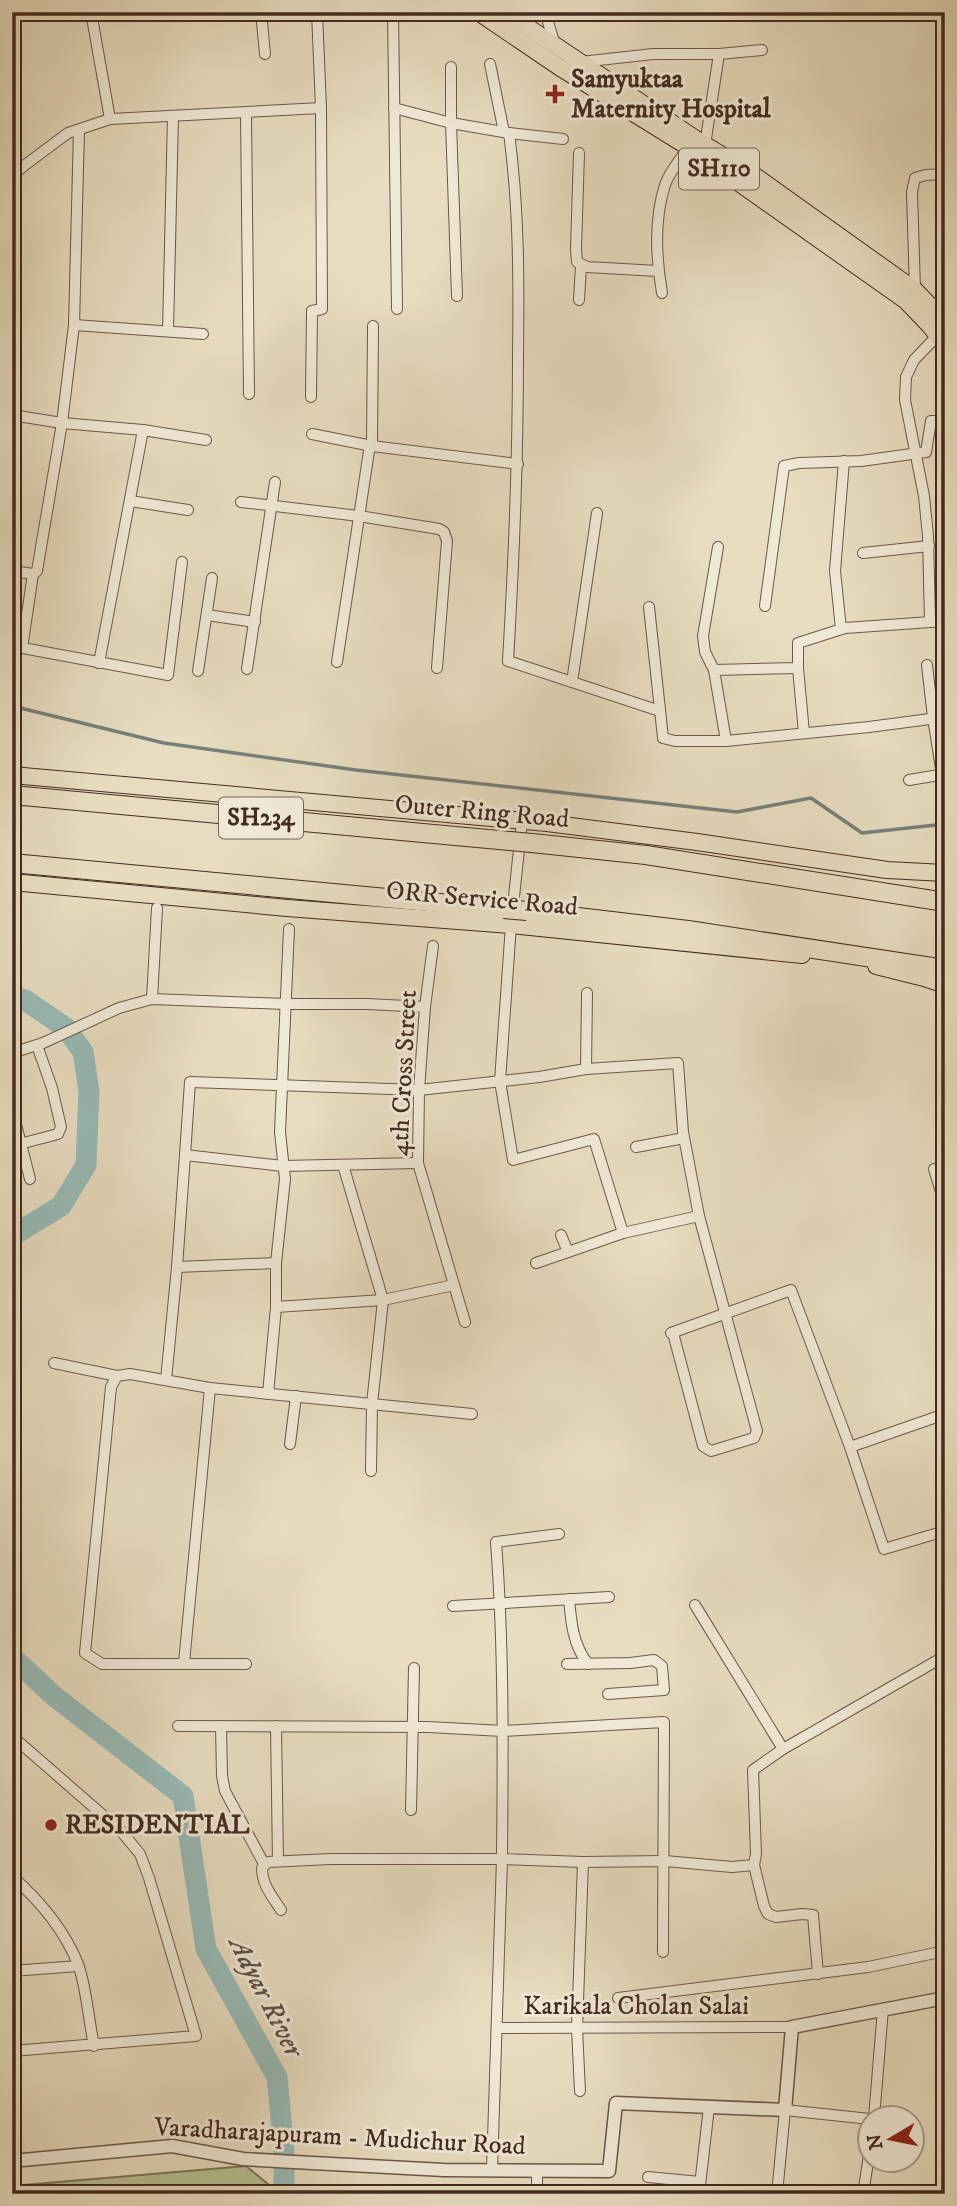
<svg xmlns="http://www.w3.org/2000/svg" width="957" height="2206" font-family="'IM FELL DW Pica',serif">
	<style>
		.green { fill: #b5c092; stroke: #7d755a; stroke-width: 2 }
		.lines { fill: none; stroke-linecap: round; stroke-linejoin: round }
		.stream { stroke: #76807a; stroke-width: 3.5 }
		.river { stroke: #97bab6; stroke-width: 21 }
		.minor-casing { stroke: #6e5648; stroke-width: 12 }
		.tertiary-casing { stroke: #6e5648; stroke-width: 15 }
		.primary-casing { stroke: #452a21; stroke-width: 18 }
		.motorway-casing { stroke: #452a21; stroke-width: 20 }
		.minor { stroke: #efe8d5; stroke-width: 10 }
		.tertiary { stroke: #efe8d5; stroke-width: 12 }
		.primary { stroke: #e7dcbf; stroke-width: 16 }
		.motorway { stroke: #e7dcbf; stroke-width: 18 }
		.motorway-bridge-casing { stroke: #452a21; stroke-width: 20; stroke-linecap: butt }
		.motorway-bridge { stroke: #e7dcbf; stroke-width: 18 }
		.poi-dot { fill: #8f2418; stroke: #efe8d5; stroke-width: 2.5 }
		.labels { text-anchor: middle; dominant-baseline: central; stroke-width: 6; stroke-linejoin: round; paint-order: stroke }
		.shield { fill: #efe8d5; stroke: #786357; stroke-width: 2 }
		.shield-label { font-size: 24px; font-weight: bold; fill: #452a21 }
		.poi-label { font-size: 26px; font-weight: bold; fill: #452a21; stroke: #efe8d5; text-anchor: start }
		.street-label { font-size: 26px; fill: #452a21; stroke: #efe8d5 }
		.water-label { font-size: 28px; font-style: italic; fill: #5a4e46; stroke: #efe8d5 }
	</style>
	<rect width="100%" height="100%" fill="#e7dcbf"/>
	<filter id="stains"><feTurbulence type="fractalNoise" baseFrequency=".00286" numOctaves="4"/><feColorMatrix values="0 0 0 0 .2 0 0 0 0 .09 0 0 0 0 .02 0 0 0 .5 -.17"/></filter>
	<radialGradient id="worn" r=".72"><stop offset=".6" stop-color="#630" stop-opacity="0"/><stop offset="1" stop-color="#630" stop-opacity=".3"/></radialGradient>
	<path class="green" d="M246 2166 280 2194H12V2186Z"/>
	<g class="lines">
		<path class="stream" d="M12 706 164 743 356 770 737 812 811 798 862 833 945 824"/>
		<g class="river">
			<path d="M12 996 25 1000 66 1028 83 1052 89 1091 86 1165 61 1206 12 1236"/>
			<path d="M12 1657 54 1696 183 1796 206 1949 277 2077 284 2150V2194"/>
		</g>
		<g class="minor-casing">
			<g id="minor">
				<path d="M91 12 110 119"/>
				<path d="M261 12 265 54"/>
				<path d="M393 12 397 309"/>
				<path d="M545 12 555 45"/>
				<path d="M12 17 38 12"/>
				<path d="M581 62 653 54H719L762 50"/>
				<path d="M490 64 504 132"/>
				<path d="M451 67V123L457 296"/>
				<path d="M394 108 451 123 509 133 563 139"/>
				<path d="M246 113 249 394"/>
				<path d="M509 133C519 208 519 281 518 357 518 458 514 559 508 661L660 711"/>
				<path d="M705 145 719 54"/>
				<path d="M579 153 576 249 577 262 587 267 658 271"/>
				<path d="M12 176 25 165 68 133 110 119 321 108"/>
				<path d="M12 197 14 175"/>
				<path d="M915 290 912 192 915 178 926 175 945 174"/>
				<path d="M662 293C656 258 654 219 665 185 669 172 681 159 688 147"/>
				<path d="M579 300 581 266"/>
				<path d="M74 325 203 334"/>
				<path d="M168 331 173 116"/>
				<path d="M311 397 312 311 322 309 321 108 317 12"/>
				<path d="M12 415 62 423 143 430 206 440"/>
				<path d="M312 434 372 446 373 326"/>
				<path d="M130 501 188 510"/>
				<path d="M241 502 359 516 439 529 444 532 447 541 437 668"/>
				<path d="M863 553 929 546"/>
				<path d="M12 571 33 574 37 571 62 423 74 325 79 130"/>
				<path d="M765 606 784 466 799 463 861 461 926 452 931 421H945"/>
				<path d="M649 607 663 738 675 741H726"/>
				<path d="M207 615 255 622"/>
				<path d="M945 621 845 628 798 643V668L714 670 726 741 869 727 945 717"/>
				<path d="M930 622 928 536 924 496 905 400 906 377 914 360 937 336"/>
				<path d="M841 629 835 571 844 461"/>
				<path d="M12 646 168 675 182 562"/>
				<path d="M22 648 33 574"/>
				<path d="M337 662 369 451 372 446 518 464"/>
				<path d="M99 663 143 430"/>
				<path d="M927 665 933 718 942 775"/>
				<path d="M798 668 804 733"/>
				<path d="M247 669 275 482"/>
				<path d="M714 670 705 652 703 636 718 547"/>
				<path d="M198 671 212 578"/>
				<path d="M572 682 597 513"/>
				<path d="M909 780 945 774"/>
				<path d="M522 821 511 925 500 1081 513 1160 594 1139 623 1233"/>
				<path d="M433 946 425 1007 419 1090 418 1163 465 1322"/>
				<path d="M152 999 157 908"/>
				<path d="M12 1053 43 1043 119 1008 152 999 285 1004H368L425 1007"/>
				<path d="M586 1069 587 993"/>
				<path d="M12 1109 30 1179"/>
				<path d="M12 1146 58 1134 61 1127 52 1088 39 1051"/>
				<path d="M636 1147 684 1138"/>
				<path d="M185 1155 190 1082 419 1090 539 1077 586 1069 678 1063 683 1132 699 1216 757 1431 754 1438 711 1451 703 1446 673 1333"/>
				<path d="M343 1165 383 1300 372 1404 371 1471"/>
				<path d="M934 1169 945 1205"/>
				<path d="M561 1235 568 1252 623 1233 699 1216"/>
				<path d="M536 1263 568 1252"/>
				<path d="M177 1267 276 1263"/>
				<path d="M276 1307 383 1300 454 1285"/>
				<path d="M671 1333 791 1290 850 1447 884 1549 945 1531"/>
				<path d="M54 1363 117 1376"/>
				<path d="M166 1380 177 1267 185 1155 283 1166 418 1163"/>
				<path d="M268 1394 276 1307V1263L285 1179 280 1132 289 929"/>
				<path d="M940 1415 945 1429"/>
				<path d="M290 1444 296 1396"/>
				<path d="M850 1447 945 1414"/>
				<path d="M559 1534 496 1542C504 1648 503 1753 502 1859L583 1862 665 1861 732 1867 754 1865 756 1854 753 1770 783 1749 945 1656"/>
				<path d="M569 1599C571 1622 573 1645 588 1664"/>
				<path d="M695 1605 783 1749"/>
				<path d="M453 1606 609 1597"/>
				<path d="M184 1663 210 1388"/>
				<path d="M246 1664H102L85 1653 111 1387 117 1376 130 1374 210 1388 472 1414"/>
				<path d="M567 1664 630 1663 654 1660 662 1666 664 1690 608 1694"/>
				<path d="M178 1726 428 1727 503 1731 664 1722 663 1952"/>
				<path d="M221 1726 222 1776 225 1791 264 1864"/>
				<path d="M276 1726 278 1861"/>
				<path d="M12 1736 121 1831 140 1854 149 1878 196 2036 12 2051"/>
				<path d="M411 1810 414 1668"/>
				<path d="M754 1865 764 1906 768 1914 776 1917 802 1914 813 1915 818 1974"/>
				<path d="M12 1876C40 1901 64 1929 78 1964 86 1985 89 2022 94 2046"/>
				<path d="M281 1910C272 1896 262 1885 262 1868L268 1862 331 1859H502L492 2170"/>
				<path d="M12 1971 78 1966"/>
				<path d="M618 1998 868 1967 945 1951"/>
				<path d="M497 2028 792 2027"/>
				<path d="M580 2091 577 2029 583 1862"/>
				<path d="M874 2118 883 2009"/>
				<path d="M648 2177 700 2182"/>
				<path d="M537 2194V2170"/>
				<path d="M699 2194 709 2107"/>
				<path d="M777 2194 785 2110 870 2119"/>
				<path d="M863 2194 870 2149"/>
			</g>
		</g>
		<g class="tertiary-casing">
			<path id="tertiary" d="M12 2161 172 2146 243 2159 312 2163 444 2170 609 2171 616 2103 785 2110 792 2027 945 1998"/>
		</g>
		<g class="primary-casing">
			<g id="primary">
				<path d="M478 12 559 67 688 147 906 301 930 326 945 345"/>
				<path d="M505 12 705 145 744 168 915 290 945 321"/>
				<path d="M12 775 547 823 697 842 887 870 945 873"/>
				<path d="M12 882 287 908 511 925 802 955"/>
				<path d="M876 966 924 978 945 985"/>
			</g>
		</g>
		<g class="motorway-casing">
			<g id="motorway">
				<path d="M12 795 510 841"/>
				<path d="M532 843 646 855 945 902"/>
				<path d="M12 863 504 909"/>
				<path d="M527 911 688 930 945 969"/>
			</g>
		</g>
		<use href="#minor" class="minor"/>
		<use href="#tertiary" class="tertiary"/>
		<use href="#primary" class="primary"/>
		<use href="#motorway" class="motorway"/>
		<g class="motorway-bridge-casing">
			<g id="motorway-bridge">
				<path d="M510 841 532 843"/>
				<path d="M504 909 527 911"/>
			</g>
		</g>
		<use href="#motorway-bridge" class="motorway-bridge"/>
	</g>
	<g class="poi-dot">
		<path d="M551.5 83.5h7v7h7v7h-7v7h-7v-7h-7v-7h7z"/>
		<circle cx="51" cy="1825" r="7"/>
	</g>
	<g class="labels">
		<g class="shield">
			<rect x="679" y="148.5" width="80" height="41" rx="5"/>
			<rect x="219" y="797.5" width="84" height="41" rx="5"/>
		</g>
		<g class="shield-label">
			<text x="719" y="169">SH110</text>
			<text x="261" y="818">SH234</text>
		</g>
		<g class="poi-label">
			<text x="571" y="79">Samyuktaa<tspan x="571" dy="30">Maternity Hospital</tspan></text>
			<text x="65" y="1825">RESIDENTIAL</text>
		</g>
		<g class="street-label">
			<text transform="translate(482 812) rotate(5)">Outer Ring Road</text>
			<text transform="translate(482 899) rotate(5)">ORR Service Road</text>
			<text transform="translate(404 1073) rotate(-87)">4th Cross Street</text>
			<text x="636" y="2006">Karikala Cholan Salai</text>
			<text transform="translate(340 2137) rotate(3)">Varadharajapuram - Mudichur Road</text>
		</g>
		<g class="water-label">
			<text transform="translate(266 1997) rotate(63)">Adyar River</text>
		</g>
	</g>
	<rect width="957" height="2206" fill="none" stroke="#e7dcbf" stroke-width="42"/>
	<rect x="14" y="14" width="929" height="2178" fill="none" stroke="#452a21" stroke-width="3.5"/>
	<rect x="21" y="21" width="915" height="2164" fill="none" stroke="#452a21" stroke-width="2"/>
	<g transform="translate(891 2139) rotate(260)"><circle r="33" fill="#efe8d5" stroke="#ab9c8d" stroke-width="2"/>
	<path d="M0-5L12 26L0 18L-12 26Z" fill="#8f2418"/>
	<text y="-10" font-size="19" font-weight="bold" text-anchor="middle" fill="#452a21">N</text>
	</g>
	<rect width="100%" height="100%" filter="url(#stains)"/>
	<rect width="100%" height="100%" fill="url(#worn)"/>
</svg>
